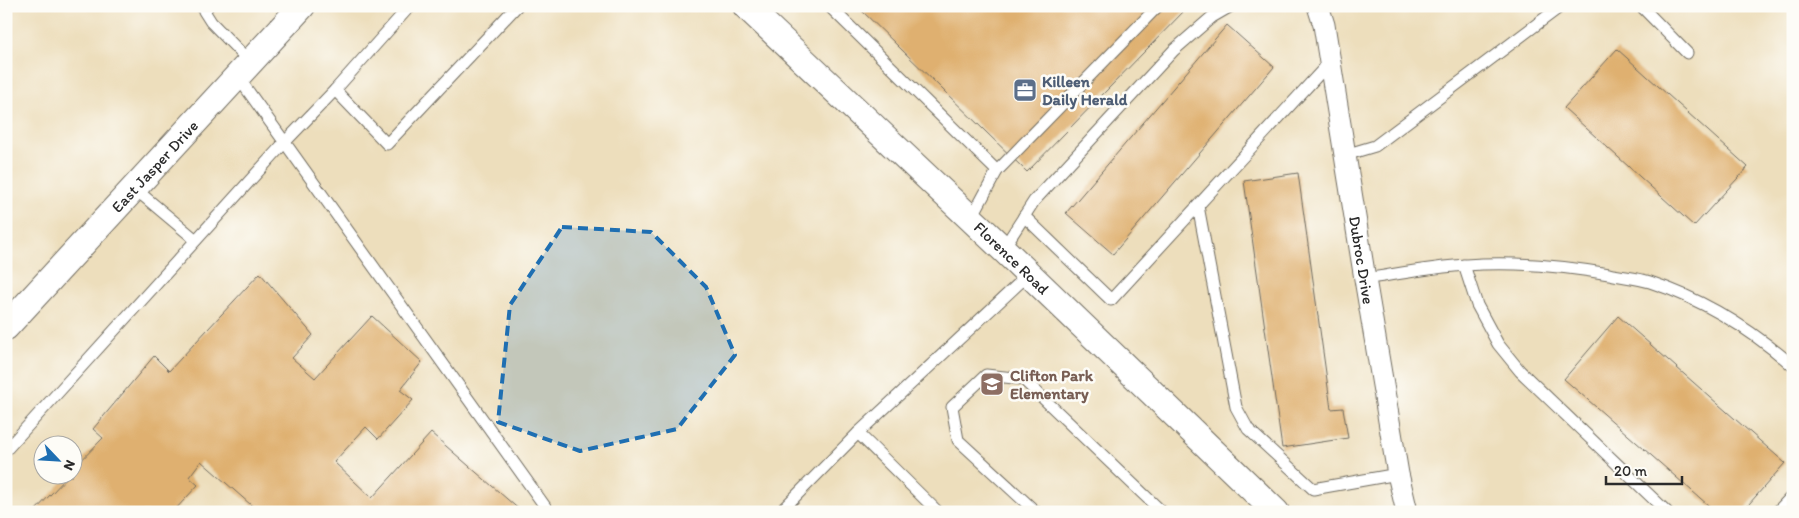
<svg xmlns="http://www.w3.org/2000/svg" width="1799" height="518" font-family="Itim,sans-serif">
	<style>
		.building { fill: #dfb070 }
		.lines { fill: none; stroke-linecap: round; stroke-linejoin: round }
		.service-casing { stroke: #6f6a5e; stroke-width: 13 }
		.minor-casing { stroke: #6f6a5e; stroke-width: 23 }
		.tertiary-casing { stroke: #6f6a5e; stroke-width: 28 }
		.service { stroke: #fff; stroke-width: 11 }
		.minor { stroke: #fff; stroke-width: 21 }
		.tertiary { stroke: #fff; stroke-width: 26 }
		.marked { fill: #1f6fb2; fill-opacity: 0.2; stroke: #1f6fb2; stroke-width: 4; stroke-dasharray: 10 6; stroke-linejoin: round }
		.labels { text-anchor: middle; dominant-baseline: central; stroke-width: 5; stroke-linejoin: round; paint-order: stroke }
		.service-label { font-size: 16px; font-weight: bold; fill: #4e5e75; stroke: #fdfcf7; text-anchor: start }
		.street-label { font-size: 16px; fill: #2b2b2b; stroke: #fdfcf7 }
		.education-label { font-size: 16px; font-weight: bold; fill: #785e54; stroke: #fdfcf7; text-anchor: start }
	</style>
	<rect width="100%" height="100%" fill="#fdfcf7"/>
	<filter id="ink" filterUnits="userSpaceOnUse"><feTurbulence type="fractalNoise" baseFrequency=".02" numOctaves="2"/><feDisplacementMap in="SourceGraphic" scale="10" xChannelSelector="R" yChannelSelector="G"/><feConvolveMatrix kernelMatrix="1 2 1 2 8 2 1 2 1" color-interpolation-filters="sRGB"/></filter>
	<filter id="wash" filterUnits="userSpaceOnUse"><feTurbulence type="fractalNoise" baseFrequency=".0096" numOctaves="4" result="noise"/><feDisplacementMap in="SourceGraphic" scale="20" xChannelSelector="R" yChannelSelector="G"/><feGaussianBlur stdDeviation="1.12" result="paint"/><feColorMatrix in="noise" values="0 0 0 0 0 0 0 0 0 0 0 0 0 0 0 0 0 1.4 0 .05"/><feComposite in="paint" operator="in"/></filter>
	<g filter="url(#wash)">
		<rect width="100%" height="100%" fill="#eddebc"/>
		<g id="blocks">
			<g class="building">
				<path d="M857 6H1116L1118 8 1120 6H1184L1187 8 1027 172Z"/>
				<path d="M1227 25 1274 67 1113 254 1066 213Z"/>
				<path d="M1617 49 1748 167 1694 226 1564 108Z"/>
				<path d="M1298 173 1331 409 1343 408 1348 438 1282 448 1244 181Z"/>
				<path d="M260 273 313 335 292 358 315 378 372 316 422 362 400 390 413 400 378 439 366 427 334 462 372 498 431 433 522 512H259L201 461 189 477 198 485 173 512H34L68 476H72V470L103 438 93 429 154 356 169 371Z"/>
				<path d="M1618 316 1785 463 1742 512H1716L1564 379Z"/>
			</g>
		</g>
	</g>
	<g filter="url(#ink)">
		<use href="#blocks" fill-opacity="0" stroke="#6f6a5e" stroke-width="1"/>
		<g class="lines">
			<g class="service-casing">
				<g id="service">
					<path d="M208 6 204 11 211 22 250 62"/>
					<path d="M829 6 997 171"/>
					<path d="M1641 6 1687 53"/>
					<path d="M238 77 549 512"/>
					<path d="M335 90 387 144 517 6"/>
					<path d="M1345 155 1375 146 1561 6"/>
					<path d="M134 188 196 240"/>
					<path d="M1198 206 1236 407 1248 429 1313 489 1398 474"/>
					<path d="M1024 216 1111 300 1330 62"/>
					<path d="M971 219 997 171 1158 6"/>
					<path d="M1003 249 1034 201 1174 50 1212 17 1231 6"/>
					<path d="M1464 265 1477 305 1498 344 1520 371 1667 512"/>
					<path d="M1365 279C1398 274 1432 267 1466 265 1514 261 1562 266 1609 274 1622 277 1637 278 1650 282 1702 299 1752 330 1793 366"/>
					<path d="M858 433 938 512"/>
					<path d="M6 450 284 143 335 90 410 6"/>
					<path d="M780 512 858 433 1029 274"/>
					<path d="M1036 512 958 440 952 407 986 375 1023 379 1162 512"/>
					<path d="M1777 512 1793 495"/>
				</g>
			</g>
			<g class="minor-casing">
				<g id="minor">
					<path id="s1" d="M1318 6 1324 25 1365 279 1398 474 1407 512"/>
				</g>
			</g>
			<g class="tertiary-casing">
				<g id="tertiary">
					<path id="s2" d="M746 6 1003 249 1276 512"/>
					<path id="s3" d="M6 327 302 6"/>
				</g>
			</g>
			<use href="#service" class="service"/>
			<use href="#minor" class="minor"/>
			<use href="#tertiary" class="tertiary"/>
		</g>
	</g>
	<path class="marked" d="M562 227 651 232 706 287 735 355 677 429 580 451 498 422 510 305Z"/>
	<defs>
		<g id="office-square" transform="scale(1.25)"><rect x="-9" y="-9" width="18" height="18" rx="4" fill="#5c6f8a" stroke="#fdfcf7"/><path d="M-6-3h4V-5.5h4V-3h4V5H-6ZM-1-4.5V-3h2v-1.5ZM-6 0V1H6V0Z" fill="#fff"/></g>
		<g id="school-square" transform="scale(1.25)"><rect x="-9" y="-9" width="18" height="18" rx="4" fill="#8d6e63" stroke="#fdfcf7"/><path d="M0-5L7-2L0 1L-7-2ZM-4 1L0 2.5L4 1V4Q0 6-4 4Z" fill="#fff"/></g>
	</defs>
	<g fill-rule="evenodd">
		<use href="#office-square" x="1025" y="90"/>
		<use href="#school-square" x="992" y="384"/>
	</g>
	<g class="labels">
		<g class="service-label">
			<text x="1042" y="81">Killeen<tspan x="1042" dy="18">Daily Herald</tspan></text>
		</g>
		<g class="street-label">
			<text stroke="none"><textPath href="#s3" startOffset="219">East Jasper Drive</textPath></text>
			<text stroke="none"><textPath href="#s2" startOffset="366">Florence Road</textPath></text>
			<text stroke="none"><textPath href="#s1" startOffset="258">Dubroc Drive</textPath></text>
		</g>
		<g class="education-label">
			<text x="1010" y="375">Clifton Park<tspan x="1010" dy="18">Elementary</tspan></text>
		</g>
	</g>
	<rect width="1799" height="518" fill="none" stroke="#fdfcf7" stroke-width="25"/>
	<g transform="translate(58 460) rotate(115)"><circle r="24" fill="#fdfcf7" stroke="#a9a8a5"/>
	<path d="M0-4L9 19L0 12L-9 19Z" fill="#1f6fb2"/>
	<text y="-8" font-size="14" font-weight="bold" text-anchor="middle" fill="#2b2b2b">N</text>
	</g>
	<path d="M1606 476v8h76v-8" fill="none" stroke="#2b2b2b" stroke-width="2.5"/>
	<text x="1614" y="476" font-size="15" fill="#2b2b2b" stroke="#fdfcf7" stroke-width="4" paint-order="stroke">20 m</text>
</svg>
